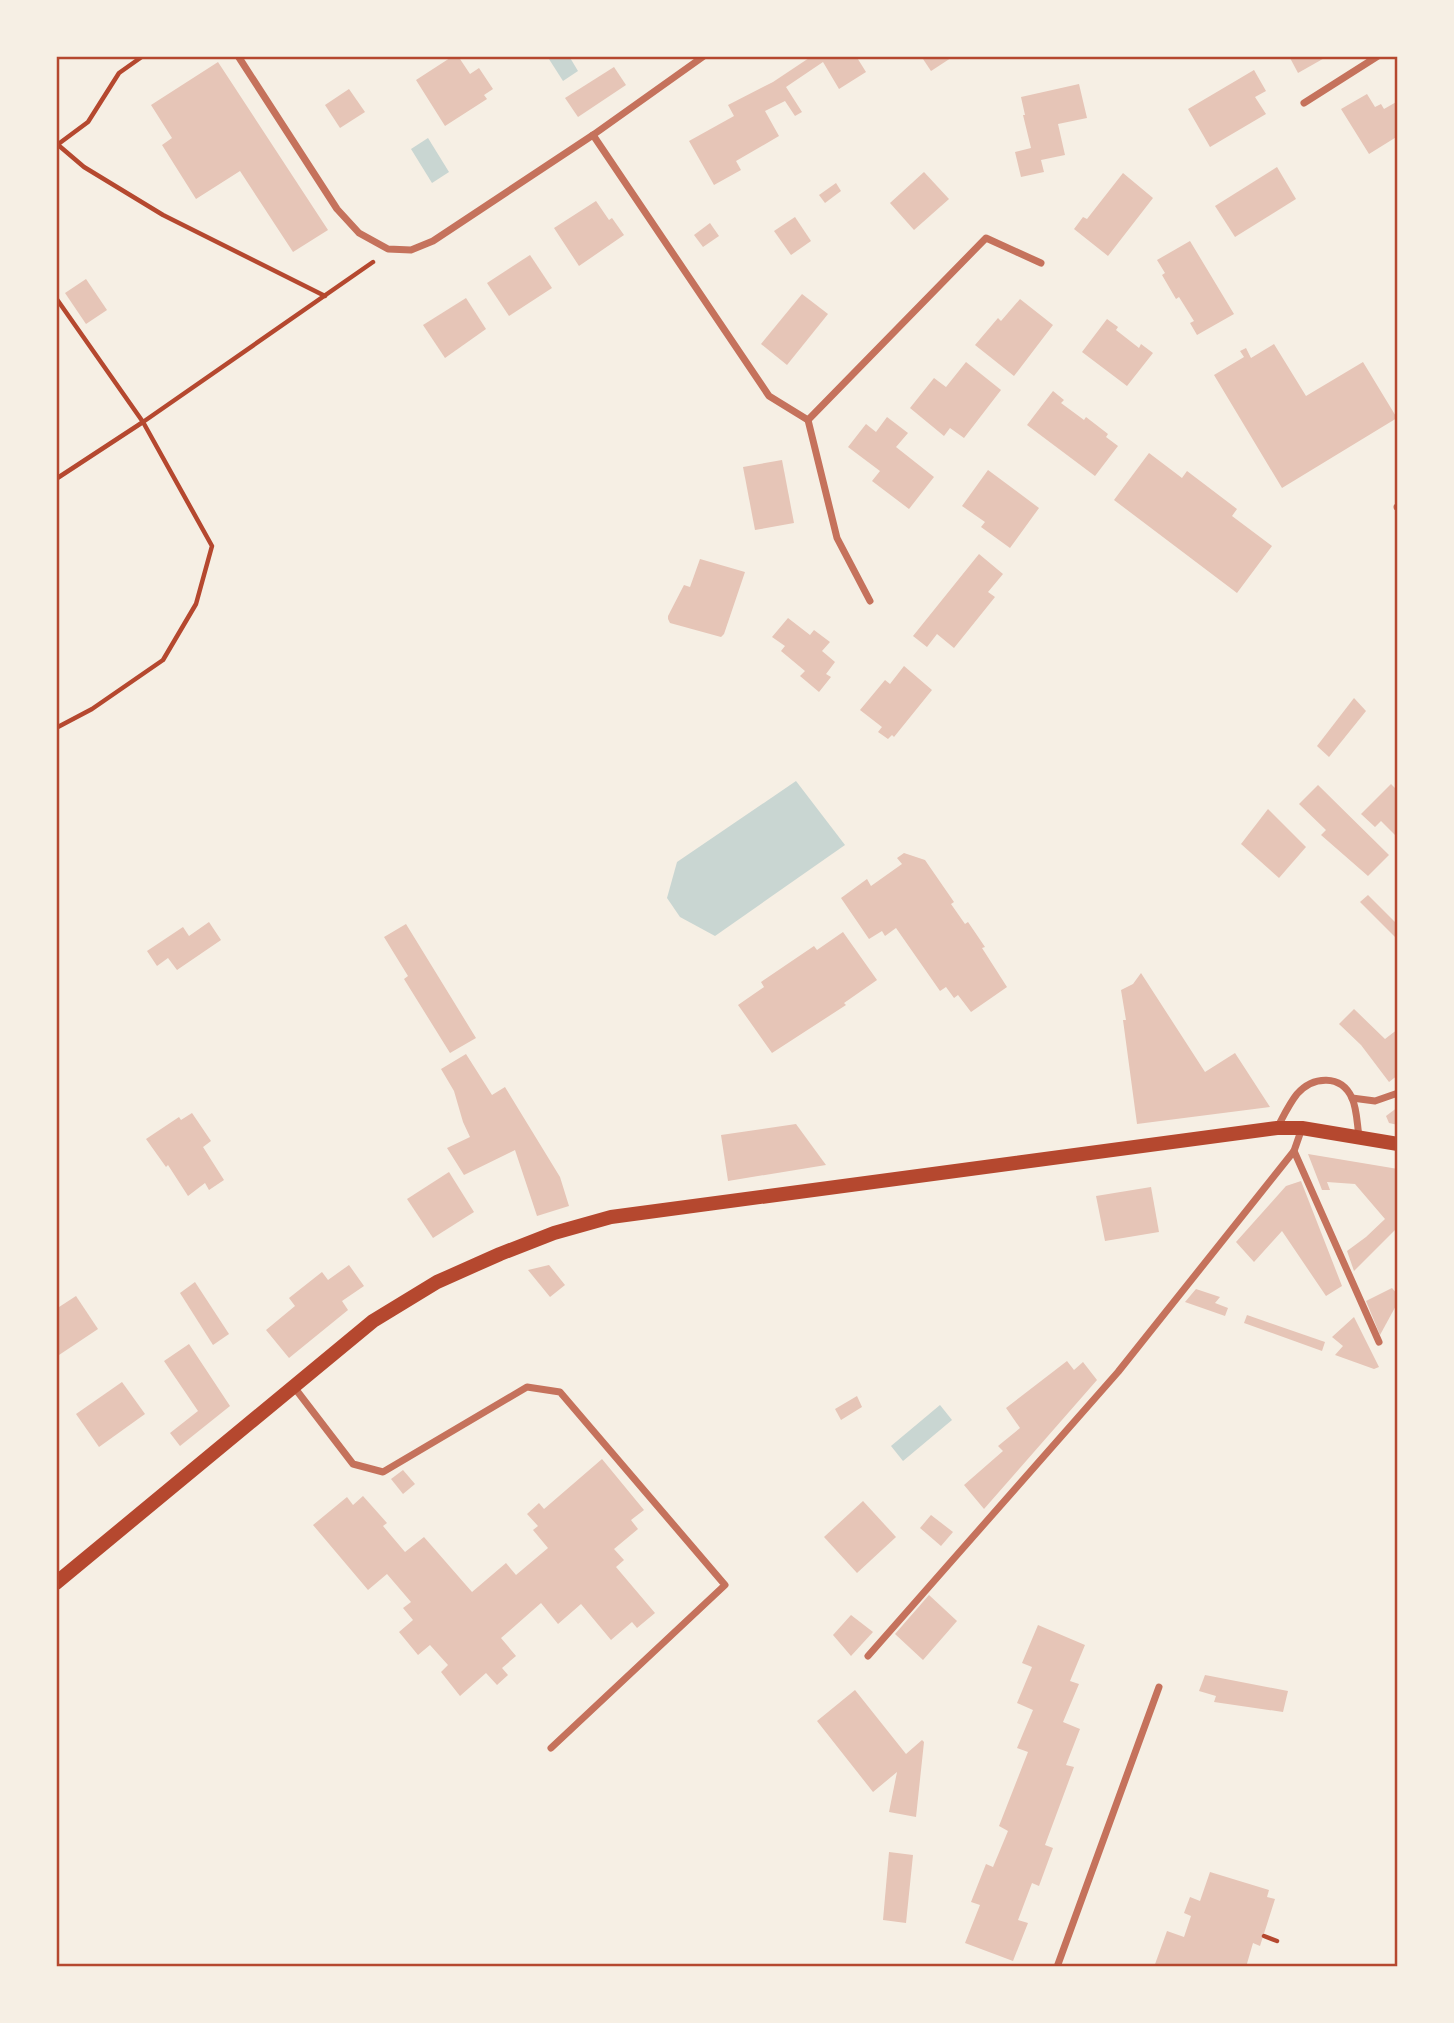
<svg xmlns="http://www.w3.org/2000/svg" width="1454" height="2023" font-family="Georgia,serif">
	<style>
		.water { fill: #c9d6d2 }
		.building { fill: #e6c5b7 }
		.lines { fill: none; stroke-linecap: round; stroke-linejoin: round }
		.path { stroke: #b5482f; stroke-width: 4.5 }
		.minor { stroke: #c5725c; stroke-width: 7 }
		.secondary { stroke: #b5482f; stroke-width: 14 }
		.neatline { fill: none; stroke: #b5482f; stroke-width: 2.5 }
	</style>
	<rect width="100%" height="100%" fill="#f6efe4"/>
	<g class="water">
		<path d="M547 56H569L578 71 563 81Z"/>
		<path d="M428 138 449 172 432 183 411 149Z"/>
		<path d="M796 781 845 845 715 936 680 917 667 898 677 862Z"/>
		<path d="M940 1405 952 1420 903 1461 891 1446Z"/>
	</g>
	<g class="building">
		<path d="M453 56H458L470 74 479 68 493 89 484 95 487 99 445 126 416 80Z"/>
		<path d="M812 56H856L866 72 839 89 823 62 786 87 802 112 795 116 785 101 765 111 779 136 736 161 741 170 714 185 689 141 734 116 728 105 773 82Z"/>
		<path d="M921 56H954L931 71Z"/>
		<path d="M1289 56H1328L1298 73Z"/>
		<path d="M218 62 328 230 293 252 240 171 196 199 162 145 172 138 151 105Z"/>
		<path d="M614 67 626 85 578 117 565 98Z"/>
		<path d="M1254 70 1266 91 1255 97 1266 114 1210 147 1188 109Z"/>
		<path d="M1079 84 1087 118 1058 124 1065 155 1041 160 1044 172 1021 177 1015 152 1031 148 1023 115H1025L1021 97Z"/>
		<path d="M349 89 365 112 340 128 325 105Z"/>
		<path d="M1367 94 1375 107 1381 104 1384 109 1398 101V136L1369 154 1341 109Z"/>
		<path d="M1277 167 1296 199 1235 237 1215 206Z"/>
		<path d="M924 172 949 199 914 230 890 203Z"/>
		<path d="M1123 173 1153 198 1108 256 1074 229 1083 217 1087 219Z"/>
		<path d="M836 183 841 191 825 203 819 195Z"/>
		<path d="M596 201 609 220 612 218 624 235 579 266 554 228Z"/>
		<path d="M795 217 811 241 791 255 774 231Z"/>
		<path d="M710 223 719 236 703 247 694 235Z"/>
		<path d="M1190 241 1234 314 1197 335 1190 323 1194 321 1179 297 1176 299 1162 275 1165 273 1157 260Z"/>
		<path d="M530 255 552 288 509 316 487 283Z"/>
		<path d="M86 279 107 310 86 324 65 293Z"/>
		<path d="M802 294 828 314 787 365 761 344Z"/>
		<path d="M466 298 486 329 445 358 423 325Z"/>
		<path d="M1020 299 1053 325 1014 376 975 345 998 318 1001 321Z"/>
		<path d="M1107 319 1118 327 1116 330 1139 348 1141 344 1153 353 1127 386 1082 352Z"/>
		<path d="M1274 344 1306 396 1363 362 1397 418 1282 488 1214 375 1244 357 1240 351 1246 348 1251 358Z"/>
		<path d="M966 362 1001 390 964 438 950 428 944 436 910 408 934 378 946 387Z"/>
		<path d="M1053 391 1064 400 1061 403 1084 420 1086 417 1108 434 1106 437 1118 446 1095 476 1027 425Z"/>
		<path d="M887 417 908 433 896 447 934 477 909 509 872 481 880 471 848 447 866 424 876 432Z"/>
		<path d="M1149 453 1182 478 1187 471 1237 509 1232 516 1272 546 1237 593 1114 500Z"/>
		<path d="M782 460 794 523 755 530 743 467Z"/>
		<path d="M988 470 1039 508 1010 548 981 527 985 522 962 506Z"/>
		<path d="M979 554 1003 574 988 592 995 597 954 648 937 634 927 647 913 636Z"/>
		<path d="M700 559 745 572 724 634 721 637 670 623 668 619V616L684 585 690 587Z"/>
		<path d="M788 618 810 635 814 630 830 642 822 651 835 662 826 674 831 677 819 692 800 676 805 671 781 651 785 646 772 637Z"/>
		<path d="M904 666 932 690 894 737 892 735 888 739 878 732 882 727 860 710 885 680 890 684Z"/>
		<path d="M1354 698 1366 711 1329 757 1317 746Z"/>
		<path d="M1391 784 1398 791V838L1381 821 1375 827 1361 814Z"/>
		<path d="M1318 785 1389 855 1368 876 1321 835 1326 830 1299 804Z"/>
		<path d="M1268 809 1306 847 1279 878 1241 844Z"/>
		<path d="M904 853 925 860 954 902 951 904 965 924 968 922 985 947 982 948 1007 987 971 1012 958 995 954 998 946 987 940 991 896 928 885 936 882 931 869 939 841 898 867 879 871 886 902 864 897 858Z"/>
		<path d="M1368 895 1398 925V940L1360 902Z"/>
		<path d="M209 922 221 940 177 970 168 958 157 966 147 951 183 927 189 936Z"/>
		<path d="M406 924 476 1038 450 1053 404 979 408 976 384 937Z"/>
		<path d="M843 932 877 980 844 1003 846 1005 772 1053 738 1005 764 987 761 982 814 946 817 950Z"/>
		<path d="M1141 973 1205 1072 1235 1053 1270 1107 1137 1124 1123 1020H1126L1121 990 1133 984Z"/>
		<path d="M1354 1009 1385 1039 1398 1029V1075L1389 1082 1361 1045 1339 1024Z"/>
		<path d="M466 1054 492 1095 505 1087 560 1177 569 1206 537 1216 515 1150 464 1175 447 1148 470 1137 463 1122 454 1091 441 1069Z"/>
		<path d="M1398 1107V1125L1389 1123 1386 1116Z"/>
		<path d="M192 1113 211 1141 203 1147 224 1180 209 1190 205 1183 188 1196 168 1165 166 1167 146 1139 179 1117 181 1120Z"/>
		<path d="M796 1124 826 1165 728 1181 721 1135Z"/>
		<path d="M1308 1154 1398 1169V1227L1354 1271 1347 1251 1366 1237 1385 1219 1355 1184 1327 1182 1330 1190H1322Z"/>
		<path d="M449 1172 474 1212 433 1238 407 1199Z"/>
		<path d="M1301 1181 1342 1286 1326 1296 1282 1231 1254 1262 1236 1242 1286 1186Z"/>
		<path d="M1151 1187 1159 1232 1105 1241 1096 1196Z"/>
		<path d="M349 1265 364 1286 342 1301 348 1310 289 1358 266 1330 295 1306 289 1298 322 1272 328 1280Z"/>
		<path d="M549 1265 565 1285 550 1297 528 1270Z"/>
		<path d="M195 1282 229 1334 213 1345 180 1293Z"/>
		<path d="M1392 1288 1398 1295V1302L1380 1335 1366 1301Z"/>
		<path d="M1196 1289 1220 1297 1215 1303 1228 1308 1225 1316 1185 1302Z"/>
		<path d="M76 1296 98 1329 56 1357V1309Z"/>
		<path d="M1247 1315 1325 1342 1322 1351 1244 1323Z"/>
		<path d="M1354 1317 1379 1367 1374 1369 1335 1355 1343 1346 1332 1337Z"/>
		<path d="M189 1344 230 1406 180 1446 170 1433 198 1411 164 1361Z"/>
		<path d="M1067 1361 1074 1370 1083 1362 1097 1380 984 1509 964 1485 1003 1451 998 1446 1020 1428 1006 1408Z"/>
		<path d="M122 1382 145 1414 99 1447 76 1414Z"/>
		<path d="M857 1396 862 1407 841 1420 835 1409Z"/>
		<path d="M602 1459 644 1510 631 1520 638 1529 614 1549 624 1560 616 1567 655 1613 637 1628 632 1622 611 1640 581 1604 558 1624 541 1603 501 1638 516 1656 502 1668 508 1675 497 1685 486 1673 460 1696 441 1672 448 1665 430 1645 418 1655 399 1632 413 1620 403 1608 411 1602 387 1574 368 1590 313 1525 347 1497 353 1505 363 1496 387 1523 383 1526 405 1552 424 1537 472 1592 506 1563 516 1575 548 1548 533 1530 538 1526 527 1514 539 1503 544 1509Z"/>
		<path d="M403 1470 415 1484 403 1494 391 1479Z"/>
		<path d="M863 1501 896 1537 857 1573 824 1537Z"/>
		<path d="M931 1515 953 1532 941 1546 920 1528Z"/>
		<path d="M929 1595 957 1621 923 1660 895 1634Z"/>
		<path d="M851 1615 873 1632 851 1656 833 1635Z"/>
		<path d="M1038 1625 1085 1645 1070 1681 1079 1684 1063 1722 1080 1729 1066 1765 1074 1767 1045 1845 1053 1848 1039 1886 1032 1883 1018 1920 1028 1923 1013 1961 965 1943 980 1905 971 1902 986 1864 993 1867 1008 1831 999 1826 1028 1752 1017 1748 1033 1710 1017 1703 1032 1667 1022 1663Z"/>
		<path d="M1205 1675 1288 1691 1283 1712 1214 1702 1216 1696 1199 1691Z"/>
		<path d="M855 1690 906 1754 922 1740 924 1742 916 1817 889 1812 897 1772 873 1792 817 1721Z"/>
		<path d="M889 1852 913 1855 906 1923 883 1920Z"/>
		<path d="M1210 1872 1269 1890 1267 1897 1275 1899 1260 1946 1253 1943 1246 1967H1154L1167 1931 1184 1937 1191 1916 1184 1913 1190 1897 1200 1901Z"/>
	</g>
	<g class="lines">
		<g class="path">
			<path d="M57 144 84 167 163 215 325 296"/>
			<path d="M57 145 88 122 119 73 143 56"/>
			<path d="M56 298 143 422 212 546 196 604 163 660 92 709 56 728"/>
			<path d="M56 479 143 422 373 262"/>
			<path d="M1264 1936 1277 1941"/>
		</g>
		<g class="minor">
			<path d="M238 56 337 209 359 233 388 249 411 250 433 241 593 135 704 56"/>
			<path d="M1304 103 1378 56"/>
			<path d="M593 135 769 396 808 420 986 238 1041 263"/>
			<path d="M808 420 837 538 870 601"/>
			<path d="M1397 507H1398"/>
			<path d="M1352 1098 1375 1101 1398 1093"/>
			<path d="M1277 1128C1283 1117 1289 1104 1297 1094 1313 1076 1341 1074 1352 1098 1357 1109 1357 1124 1359 1136"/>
			<path d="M1294 1151 1379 1342"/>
			<path d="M294 1387 353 1464 383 1472 527 1387 560 1392 725 1585 551 1748"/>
			<path d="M868 1656 1118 1372 1294 1151 1302 1128"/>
			<path d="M1057 1967 1159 1687"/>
		</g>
		<path class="secondary" d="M56 1583 373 1321 437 1282 500 1254 554 1233 611 1217 1277 1128H1302L1398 1144"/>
	</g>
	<rect width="1454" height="2023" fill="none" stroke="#f6efe4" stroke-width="116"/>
	<rect x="58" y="58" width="1338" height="1907" class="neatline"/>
</svg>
